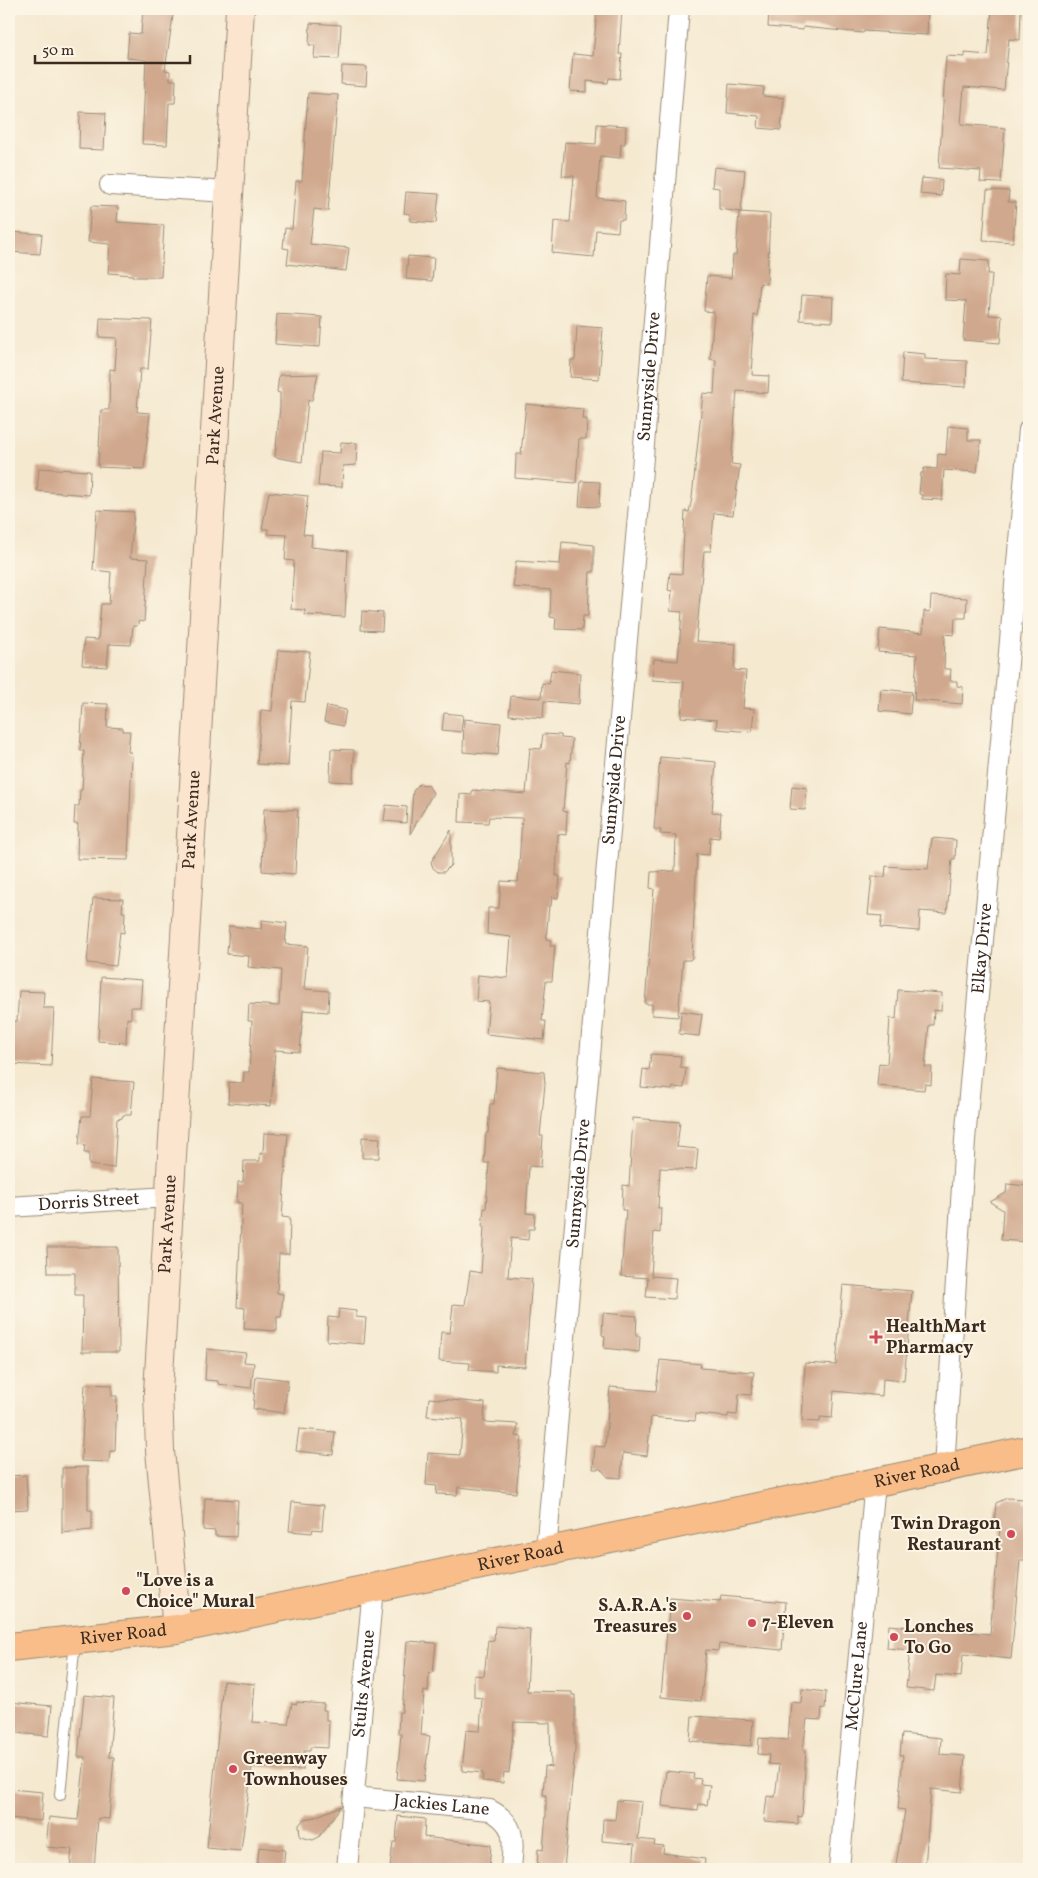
<svg xmlns="http://www.w3.org/2000/svg" width="1038" height="1878" font-family="Vollkorn,serif">
	<style>
		.building { fill: #d0a88d }
		.lines { fill: none; stroke-linecap: round; stroke-linejoin: round }
		.lane-casing { stroke: #988a77; stroke-width: 12 }
		.street-casing { stroke: #988a77; stroke-width: 22 }
		.secondary-casing { stroke: #988a77; stroke-width: 30 }
		.primary-casing { stroke: #988a77; stroke-width: 30 }
		.lane { stroke: #fff; stroke-width: 10 }
		.street { stroke: #fff; stroke-width: 20 }
		.secondary { stroke: #fce5cf; stroke-width: 28 }
		.primary { stroke: #f8bd88; stroke-width: 28 }
		.poi-dot { fill: #d1495b; stroke: #fcf5e5; stroke-width: 2 }
		.labels { text-anchor: middle; dominant-baseline: central; stroke-width: 4; stroke-linejoin: round; paint-order: stroke }
		.street-label { font-size: 18px; fill: #3b2a1e; stroke: #fcf5e5 }
		.poi-label { font-size: 18px; font-weight: bold; fill: #3b2a1e; stroke: #fcf5e5; text-anchor: start }
	</style>
	<rect width="100%" height="100%" fill="#fcf5e5"/>
	<filter id="ink" filterUnits="userSpaceOnUse"><feTurbulence type="fractalNoise" baseFrequency=".02" numOctaves="2"/><feDisplacementMap in="SourceGraphic" scale="10" xChannelSelector="R" yChannelSelector="G"/><feConvolveMatrix kernelMatrix="1 2 1 2 8 2 1 2 1" color-interpolation-filters="sRGB"/></filter>
	<filter id="wash" filterUnits="userSpaceOnUse"><feTurbulence type="fractalNoise" baseFrequency=".0096" numOctaves="4" result="noise"/><feDisplacementMap in="SourceGraphic" scale="20" xChannelSelector="R" yChannelSelector="G"/><feGaussianBlur stdDeviation="1.12" result="paint"/><feColorMatrix in="noise" values="0 0 0 0 0 0 0 0 0 0 0 0 0 0 0 0 0 1.4 0 .05"/><feComposite in="paint" operator="in"/></filter>
	<g filter="url(#wash)">
		<rect width="100%" height="100%" fill="#f5e9d0"/>
		<g id="blocks">
			<g class="building">
				<path d="M143 9H174L165 70 170 71V80H176L175 103H169L167 145 142 144 146 60 127 58 129 33 141 34Z"/>
				<path d="M597 9H622L619 54H622L620 79 609 78 608 83 587 81V92L570 91 573 54 593 56Z"/>
				<path d="M769 9H804L838 13V9L928 11 927 35 864 31 863 33 803 27V30L768 27Z"/>
				<path d="M992 9H1021L1020 40 1009 39 1004 90 964 87 961 124 1005 128 1001 183 980 182 981 171 939 168 946 56 965 57V53L988 55Z"/>
				<path d="M310 23 341 25 339 59 314 58 315 45H309Z"/>
				<path d="M342 66 367 67 366 86 341 84Z"/>
				<path d="M729 84 764 87 763 96 784 98 781 130 758 128 759 116 727 113Z"/>
				<path d="M308 93 338 95 328 211 314 209 310 244 349 248 346 271 287 264 289 249 283 248 285 228 292 229 296 181H302Z"/>
				<path d="M80 112 106 113 104 150 79 149Z"/>
				<path d="M597 124 626 126 625 144H621L620 158 600 156 597 198 625 201 624 220H619L618 232 596 230 594 257 552 253 554 221 570 222 574 176H562L565 142 596 144Z"/>
				<path d="M714 167 745 170 741 212 719 209V188L712 187Z"/>
				<path d="M922 178 942 180 941 196 920 194Z"/>
				<path d="M987 190 1009 191 1008 202H1016L1013 242 983 240Z"/>
				<path d="M406 192 439 194 436 223 410 221V214L404 213Z"/>
				<path d="M91 206 118 207 117 222 164 225 161 277H133L132 275 108 273 110 244 88 242Z"/>
				<path d="M739 212 770 214 767 284 760 283 757 316 754 315 751 359H753L752 375 769 376 768 393 737 391 731 464 740 465 733 515 714 513 711 551H704L696 641 736 644 734 670 746 671 743 708 754 709 752 732 716 729 717 720 681 717 684 682 652 680 654 659 678 661 682 612 670 611 672 591 668 590 670 573 682 574 685 511 689 512 692 498 703 393 714 394 716 360 710 359 714 312 704 311 707 276 731 278 733 255H736Z"/>
				<path d="M9 232 42 234 40 254 9 252Z"/>
				<path d="M408 256 434 258 432 281 406 279Z"/>
				<path d="M961 259 989 261 988 274H992L989 315 1002 316 1000 343 963 340 966 301 945 300 946 274 960 275Z"/>
				<path d="M802 295 833 297 832 322 800 320Z"/>
				<path d="M277 314 322 317 320 347 275 344Z"/>
				<path d="M100 318 152 320 148 369H140L137 412 150 413 144 469 98 467 101 410H109L110 369 115 370 117 338 99 337Z"/>
				<path d="M577 326 603 328 599 379 570 377 571 360H575Z"/>
				<path d="M903 352 925 354V359L967 361 966 387 901 383Z"/>
				<path d="M318 374 312 400H308L302 462 275 457 280 407V393L277 392 279 375Z"/>
				<path d="M526 404 583 409 582 419H587L586 439H579L576 483 515 478 516 457 517 454H521Z"/>
				<path d="M948 426 968 428V440H981L977 472 944 470 942 500 922 499V495L919 494 921 473H923L924 468 937 469 938 454 946 455Z"/>
				<path d="M341 442 357 443 356 465 343 466 342 487 318 486 321 452 340 453Z"/>
				<path d="M39 468 90 471 89 495 37 491Z"/>
				<path d="M581 481 600 482 599 507 579 506Z"/>
				<path d="M269 492 308 496 303 534 312 535 311 547 348 551 345 617 305 615V610L291 609 294 561 285 560 287 535 268 534V529H262Z"/>
				<path d="M97 510 134 512 130 558 148 559 144 622 139 621 137 626H133L131 645 109 644 107 667 82 665 84 639 98 640 101 604H109L111 572 93 570Z"/>
				<path d="M562 542 594 545V572H590L588 616H583L582 630 555 629 556 618 550 617 551 590 513 587 516 561 560 564Z"/>
				<path d="M931 596 967 598 966 618H955L954 635 945 634 944 669H951L950 681H957V686L963 687 962 704 914 700 917 655 878 652 880 629 923 633 924 611 930 612Z"/>
				<path d="M362 611 383 613 382 631 361 630Z"/>
				<path d="M278 650 310 652 305 702 292 701 288 766 257 764 261 710 272 711Z"/>
				<path d="M551 670 580 673 579 704 544 701 543 718 509 715 511 696 541 698 542 683 549 684Z"/>
				<path d="M881 689 912 692 910 714 879 711Z"/>
				<path d="M83 703 108 704 107 727 123 728V731H130L128 752H131L132 757 128 860 77 859 78 824H74L75 806H79L80 790H82L84 751H80Z"/>
				<path d="M327 706 346 710 343 726 324 722Z"/>
				<path d="M444 713 463 715 461 732 442 730Z"/>
				<path d="M464 719 501 723 498 755 463 752Z"/>
				<path d="M543 734 561 735V738L572 739 570 763 567 762 563 811 567 812 566 835 558 834 556 876H560L558 898 552 897 551 906H549L546 939 551 940 550 946H555L552 981H546L542 1021H546L544 1040 486 1034 489 1002 476 1001 478 975 508 978 511 937 487 934 488 908H499L501 881 518 882 522 818 489 817 488 823 459 822 460 794 472 795V790L526 794 530 748 541 749Z"/>
				<path d="M331 749 354 750 353 782 330 781Z"/>
				<path d="M660 757 716 762 712 812 721 813 719 838 710 837 709 855 697 854 692 958 690 960H683L678 1017 652 1015V1004H645L654 889 650 888 651 872 675 871 676 835 660 834 661 830 654 829Z"/>
				<path d="M419 784 428 785 433 793 410 834 413 791Z"/>
				<path d="M792 786 807 788 805 810 790 809Z"/>
				<path d="M386 805 407 807 406 823 384 821Z"/>
				<path d="M264 809 298 810 295 874 262 871Z"/>
				<path d="M451 830V865L444 872H438L433 868 431 862Z"/>
				<path d="M932 838 956 840 955 859H952L947 913 920 911 919 931 880 928 882 916 868 915 872 876 885 877 886 866 928 869Z"/>
				<path d="M93 898 123 899 122 912H125L124 933 120 932 116 966 87 963Z"/>
				<path d="M262 920 287 923 285 944 308 946 304 989 329 991 328 1012 303 1010 300 1052 275 1050 271 1106 228 1103 229 1082 243 1083 244 1072H249L252 1021H248L249 1004 279 1006 281 970 248 967 249 956 227 954 229 926 261 929Z"/>
				<path d="M101 977 142 980 140 1007H131V1019L127 1018 126 1043 98 1041Z"/>
				<path d="M898 990 942 993 941 1011 934 1010 933 1025H929L925 1067H932L931 1085 925 1084 924 1090 877 1086 879 1063 887 1064 890 1018 896 1019Z"/>
				<path d="M19 991 44 992 43 1008H54L51 1066 9 1064V1022L17 1021Z"/>
				<path d="M681 1011 702 1014 699 1036 679 1034Z"/>
				<path d="M651 1054 681 1056 680 1067 686 1068 684 1088 673 1087 672 1090 641 1087 643 1069 649 1070Z"/>
				<path d="M497 1068 544 1072 545 1084 540 1136H543L541 1167 529 1166 526 1213 535 1214 534 1229H529L528 1240 511 1238 508 1277 532 1279 525 1367 496 1365V1372L469 1370 470 1363 439 1361 441 1332 450 1333 453 1304 465 1305 470 1271 481 1273 484 1227H482L484 1208 486 1209 489 1163H484L486 1133H488L490 1104H494Z"/>
				<path d="M93 1079 134 1082 131 1115H123L122 1118 117 1119 114 1168 89 1165V1153H84L85 1145 79 1144 82 1116H90Z"/>
				<path d="M633 1118 680 1122 677 1147 698 1149 696 1170 660 1168 658 1208H661L660 1233 654 1232 651 1276 676 1278 674 1299 646 1297 648 1278 621 1276 626 1210H622L623 1185 629 1186Z"/>
				<path d="M264 1133 288 1134 282 1217 290 1218 289 1254H279L277 1293 283 1294 281 1317H277V1331L244 1329 245 1308 237 1307 242 1203H237L238 1182H243L244 1161H260V1153L263 1154Z"/>
				<path d="M362 1137 380 1138 379 1158H362Z"/>
				<path d="M1007 1184 1029 1186V1235L1027 1242 1001 1240 1003 1210 990 1202 1006 1193Z"/>
				<path d="M47 1247H118L119 1352H82L83 1295H75V1273H48Z"/>
				<path d="M843 1285 912 1291 904 1381 883 1379 882 1396 834 1391 832 1418 820 1417V1422L802 1421 805 1363 836 1365Z"/>
				<path d="M339 1309 356 1311V1317L366 1318 364 1344 327 1341 328 1317 338 1318Z"/>
				<path d="M603 1313 637 1316 636 1336H640L639 1352 604 1348 605 1336 602 1335Z"/>
				<path d="M207 1349 246 1353 244 1362 254 1363 251 1388 218 1384V1381L205 1380Z"/>
				<path d="M660 1360 701 1364 700 1368 754 1372 751 1395 739 1394 737 1415 728 1414V1417L696 1414 695 1421 651 1417 647 1456 623 1453 621 1478 608 1477 601 1469H593L595 1446 605 1447 610 1387 656 1391Z"/>
				<path d="M256 1376 288 1380 284 1413 253 1409Z"/>
				<path d="M85 1384 112 1385V1396H117L115 1451H110L109 1462 81 1461Z"/>
				<path d="M429 1398 485 1403 484 1422 518 1424 516 1436 522 1437 516 1493 458 1487 457 1495 436 1494 437 1486 426 1485 428 1453 460 1455 463 1419 427 1416Z"/>
				<path d="M299 1429 335 1432 333 1455 296 1451Z"/>
				<path d="M88 1467V1510H92V1530L62 1533V1468Z"/>
				<path d="M26 1475 28 1509 9 1510V1476Z"/>
				<path d="M205 1498 238 1500 236 1537 215 1536V1531L203 1530Z"/>
				<path d="M1007 1498 1025 1499V1503H1029V1560H1020L1011 1659 963 1654 961 1677 936 1675 934 1691 906 1688 910 1650 887 1648 889 1625 990 1634 1000 1528 994 1527 996 1503Z"/>
				<path d="M292 1502 324 1505 322 1530 313 1529 312 1533 289 1531Z"/>
				<path d="M721 1596 786 1602 782 1650 719 1644 718 1651 706 1650 701 1701 661 1697 670 1598 720 1602Z"/>
				<path d="M495 1626 530 1629 527 1691 572 1692V1695H575V1750L564 1869H537L538 1849 543 1850 546 1815V1795H543L545 1766 551 1767 550 1723 514 1722 509 1773 504 1772 503 1783 482 1781 483 1773 462 1771 466 1730 480 1731 482 1698 474 1697V1675L484 1676 488 1640 494 1641Z"/>
				<path d="M407 1641 436 1643 433 1673H429L428 1692 424 1691 421 1735 430 1736 424 1781 397 1779 401 1734H398L399 1712H402Z"/>
				<path d="M223 1681 255 1684 252 1722 288 1724 292 1703 297 1704V1702L324 1704 323 1710H326V1720H329L328 1748 310 1747V1751H304L303 1770 252 1766 241 1851 207 1848Z"/>
				<path d="M802 1689 826 1692 825 1709 822 1708 821 1720 807 1719 803 1750H806L802 1817 798 1816V1824L764 1821 767 1796 775 1797 779 1765 768 1764 769 1755 758 1754 759 1738 788 1740 791 1702 801 1703Z"/>
				<path d="M84 1695 114 1698 109 1757H114L109 1819 98 1818 94 1869H70L72 1849 46 1847 49 1817 78 1820 85 1757H78Z"/>
				<path d="M9 1702 52 1706 49 1736 16 1733 17 1725 9 1724Z"/>
				<path d="M692 1716 753 1720 751 1746 690 1741Z"/>
				<path d="M902 1734 941 1738 940 1754 965 1756 962 1792 931 1789 925 1868 896 1864 905 1810 898 1809 903 1755H900Z"/>
				<path d="M666 1771 694 1774 693 1778 701 1779 700 1784 710 1785 707 1805 699 1804 698 1810 662 1806Z"/>
				<path d="M9 1789 43 1792 41 1821 9 1818Z"/>
				<path d="M617 1800 642 1802 638 1839 655 1841 654 1845 664 1846 663 1853 705 1859 704 1869H633L635 1844 602 1841 603 1819 615 1820Z"/>
				<path d="M341 1806 319 1837 313 1840 300 1837 299 1825 304 1819 315 1817Z"/>
				<path d="M398 1816 425 1819 424 1837 491 1845 489 1869H393L390 1868 393 1842H396Z"/>
				<path d="M259 1847 285 1850 283 1869H257Z"/>
			</g>
		</g>
	</g>
	<g filter="url(#ink)">
		<use href="#blocks" fill-opacity="0" stroke="#988a77" stroke-width="1"/>
		<g class="lines">
			<g class="lane-casing">
				<path id="lane" d="M60 1795 75 1641"/>
			</g>
			<g class="street-casing">
				<g id="street">
					<path d="M110 185 229 192"/>
					<path id="s1" d="M9 1207 168 1197"/>
					<path id="s2" d="M944 1468 965 1140 1029 430"/>
					<path id="s3" d="M546 1551 641 482 679 9"/>
					<path id="s4" d="M354 1797 490 1810C518 1825 513 1842 511 1869"/>
					<path id="s5" d="M347 1869 373 1588"/>
					<path id="s6" d="M839 1869 875 1482"/>
				</g>
			</g>
			<g class="secondary-casing">
				<g id="secondary">
					<path id="s7" d="M177 1629 160 1451 158 1392 240 9"/>
				</g>
			</g>
			<g class="primary-casing">
				<g id="primary">
					<path id="s8" d="M9 1647 177 1629 1029 1450"/>
				</g>
			</g>
			<use href="#lane" class="lane"/>
			<use href="#street" class="street"/>
			<use href="#secondary" class="secondary"/>
			<use href="#primary" class="primary"/>
		</g>
	</g>
	<g class="poi-dot">
		<path d="M873.5 1329.5h5v5h5v5h-5v5h-5v-5h-5v-5h5z"/>
		<circle cx="1011" cy="1534" r="5"/>
		<circle cx="126" cy="1591" r="5"/>
		<circle cx="687" cy="1616" r="5"/>
		<circle cx="752" cy="1623" r="5"/>
		<circle cx="894" cy="1637" r="5"/>
		<circle cx="233" cy="1769" r="5"/>
	</g>
	<g class="labels">
		<g class="street-label">
			<text stroke="none"><textPath href="#s3" startOffset="1179">Sunnyside Drive</textPath></text>
			<text stroke="none"><textPath href="#s7" startOffset="1216">Park Avenue</textPath></text>
			<text stroke="none"><textPath href="#s3" startOffset="774">Sunnyside Drive</textPath></text>
			<text stroke="none"><textPath href="#s7" startOffset="811">Park Avenue</textPath></text>
			<text stroke="none"><textPath href="#s2" startOffset="521">Elkay Drive</textPath></text>
			<text stroke="none"><textPath href="#s3" startOffset="369">Sunnyside Drive</textPath></text>
			<text stroke="none"><textPath href="#s1" startOffset="80">Dorris Street</textPath></text>
			<text stroke="none"><textPath href="#s7" startOffset="406">Park Avenue</textPath></text>
			<text stroke="none"><textPath href="#s8" startOffset="925">River Road</textPath></text>
			<text stroke="none"><textPath href="#s8" startOffset="520">River Road</textPath></text>
			<text stroke="none"><textPath href="#s8" startOffset="115">River Road</textPath></text>
			<text stroke="none"><textPath href="#s6" startOffset="194">McClure Lane</textPath></text>
			<text stroke="none"><textPath href="#s5" startOffset="186">Stults Avenue</textPath></text>
			<text stroke="none"><textPath href="#s4" startOffset="88">Jackies Lane</textPath></text>
		</g>
		<g class="poi-label">
			<text x="886" y="1327">HealthMart<tspan x="886" dy="21">Pharmacy</tspan></text>
			<text x="1001" y="1524" text-anchor="end">Twin Dragon<tspan x="1001" dy="21">Restaurant</tspan></text>
			<text x="136" y="1581">"Love is a<tspan x="136" dy="21">Choice" Mural</tspan></text>
			<text x="677" y="1606" text-anchor="end">S.A.R.A.'s<tspan x="677" dy="21">Treasures</tspan></text>
			<text x="762" y="1623">7-Eleven</text>
			<text x="904" y="1627">Lonches<tspan x="904" dy="21">To Go</tspan></text>
			<text x="243" y="1759">Greenway<tspan x="243" dy="21">Townhouses</tspan></text>
		</g>
	</g>
	<rect width="1038" height="1878" fill="none" stroke="#fcf5e5" stroke-width="30"/>
	<path d="M35 55v8h155v-8" fill="none" stroke="#3b2a1e" stroke-width="2.5"/>
	<text x="42" y="55" font-size="15" fill="#3b2a1e" stroke="#fcf5e5" stroke-width="4" paint-order="stroke">50 m</text>
</svg>
